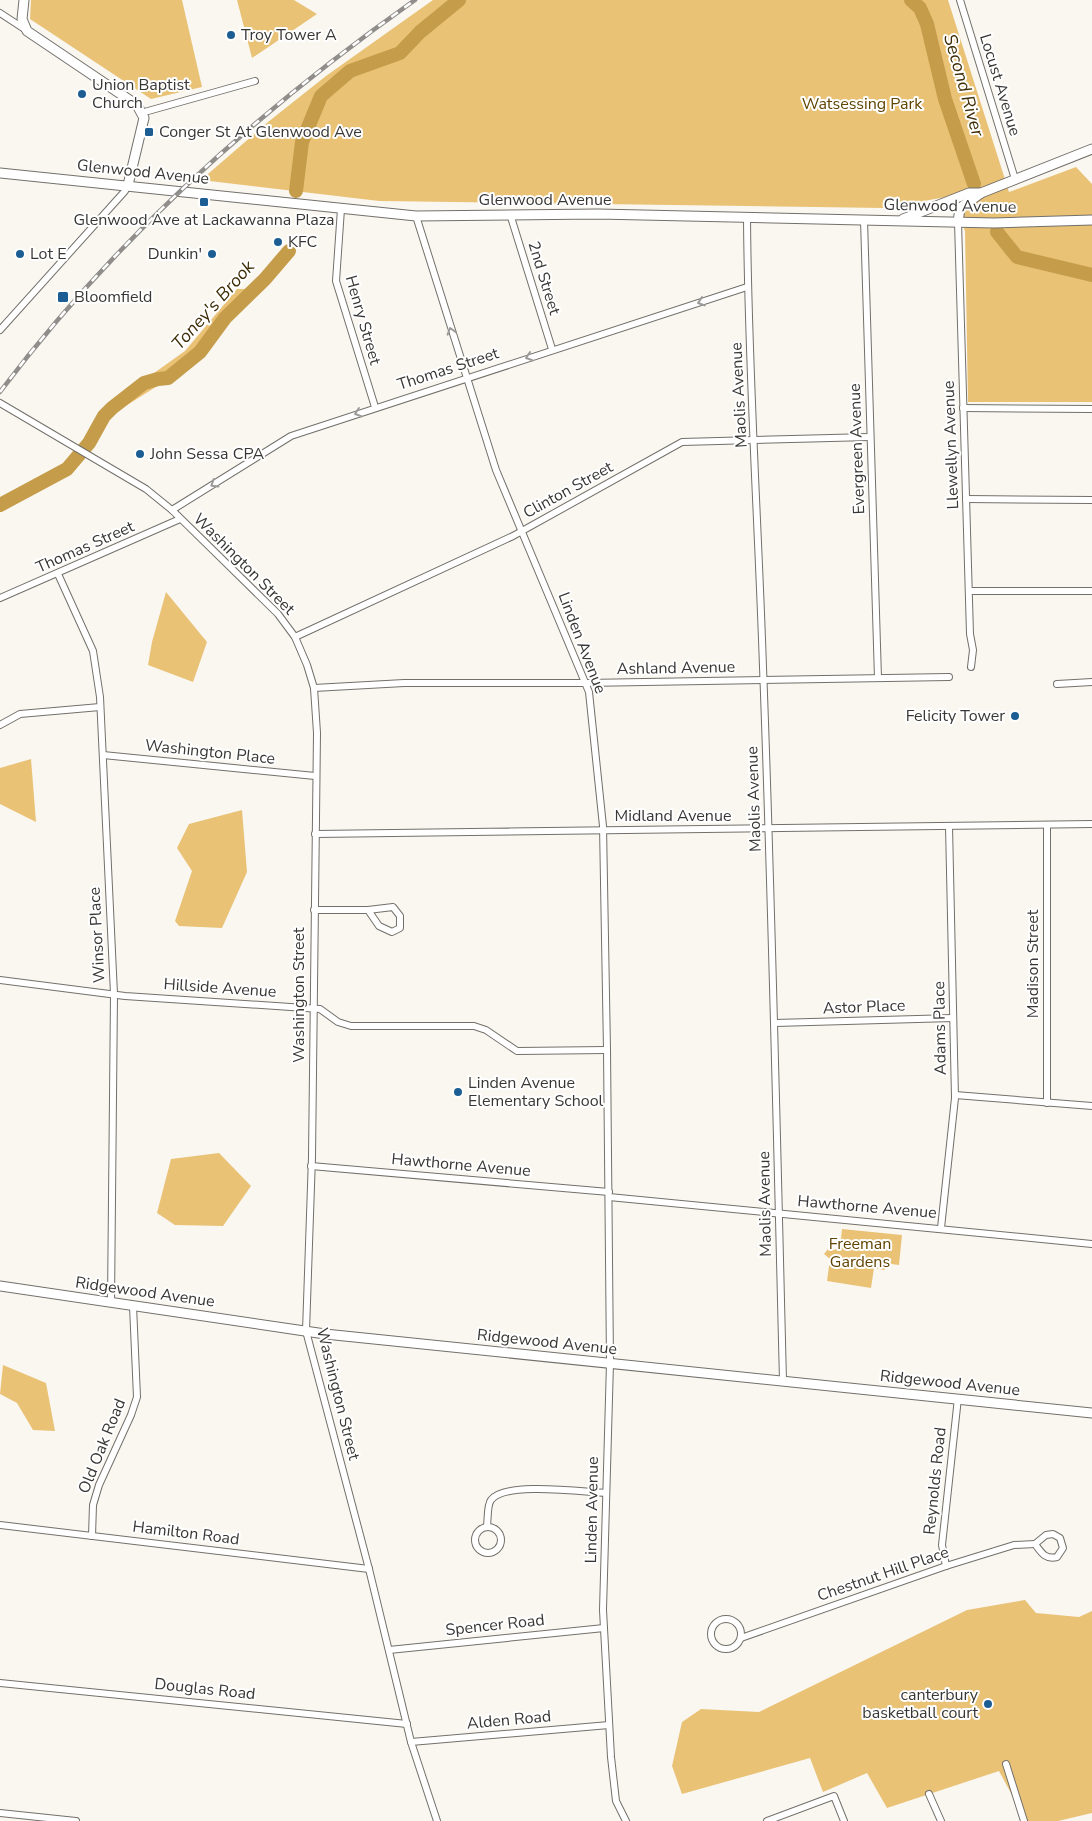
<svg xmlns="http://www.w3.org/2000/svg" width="1092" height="1821" font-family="'Nunito Sans',sans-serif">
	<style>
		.green { fill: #e9c276 }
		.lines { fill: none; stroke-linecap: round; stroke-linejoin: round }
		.river { stroke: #c59c4a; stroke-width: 14 }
		.street-casing { stroke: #73706b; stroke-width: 8 }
		.secondary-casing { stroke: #73706b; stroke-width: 11 }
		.street { stroke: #fff; stroke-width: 6 }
		.secondary { stroke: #fff; stroke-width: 9 }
		.rail-casing { stroke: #908e8b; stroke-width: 4.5 }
		.rail { stroke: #fff; stroke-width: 2.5; stroke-dasharray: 8; stroke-linecap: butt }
		.oneway { stroke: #9c9b9a }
		.poi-dot { fill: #1c5e93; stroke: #fff; stroke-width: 2 }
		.labels { text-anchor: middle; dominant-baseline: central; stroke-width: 4; stroke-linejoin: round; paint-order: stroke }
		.poi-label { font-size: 16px; fill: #383735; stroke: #fff; text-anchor: start }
		.street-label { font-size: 16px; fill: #383735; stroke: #fff }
		.park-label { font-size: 16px; fill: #604400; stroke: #fff }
		.water-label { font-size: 18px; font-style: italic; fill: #3e2d07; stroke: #fff }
	</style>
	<rect width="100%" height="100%" fill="#faf7f1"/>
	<g class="green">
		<path d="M31 0H182L202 87 151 99 30 19Z"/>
		<path d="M237 0H294L317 14 252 58Z"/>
		<path d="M433 0H948L1009 192 1076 167 1092 184V402H968L965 231 952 196 883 208 379 201 201 180 268 122 326 76Z"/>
		<path d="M273 276 189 366 124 407 109 405 185 351 237 289H248Z"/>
		<path d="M166 592 207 642 193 682 148 665 152 642Z"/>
		<path d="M31 759 36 822 0 804V768Z"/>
		<path d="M242 810 247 872 222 928 179 926 175 921 192 871 177 848 189 824Z"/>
		<path d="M219 1153 251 1186 223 1226 175 1225 157 1213 171 1159Z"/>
		<path d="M842 1229 902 1235 899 1265 891 1264 884 1270 874 1268 871 1288 827 1281 830 1259 824 1254 828 1249 834 1250 840 1248Z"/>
		<path d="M3 1365 46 1383 55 1431 33 1430 17 1403 0 1394Z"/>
		<path d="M1025 1600 1036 1613 1079 1617 1092 1611V1813L1058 1821H1026L999 1771 887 1808 867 1773 823 1792 810 1758 682 1794 672 1766 682 1722 701 1709 759 1712 967 1610Z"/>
	</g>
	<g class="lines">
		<g class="river">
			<path d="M911 0 920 8 927 24 945 99 974 184"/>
			<path d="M296 191 302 142 321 96 350 71 400 53 420 32 459 0"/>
			<path d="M997 232 1017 257 1092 275"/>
			<path d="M0 505 67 469 89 443 104 416 112 408 144 383 158 379 168 378 200 352 225 318 265 279 289 251"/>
		</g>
		<g class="street-casing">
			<g id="street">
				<path d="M960 0 1015 179"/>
				<path d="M0 13 26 30"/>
				<path d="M141 113 255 81"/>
				<path d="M341 209 336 281 375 407"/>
				<path d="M510 214 552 349"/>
				<path d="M416 216 496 470 589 692 603 826 607 1050 610 1363 603 1610 611 1757 616 1801 626 1821"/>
				<path d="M747 217C748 367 758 517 763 667 772 905 777 1143 783 1381"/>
				<path d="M864 220 878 678"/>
				<path d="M958 222 970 634 973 650 971 667"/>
				<path d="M0 330 125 191 128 185"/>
				<path d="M0 403 146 489 172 510 278 614 295 637 307 665 314 688 317 733 312 1157 306 1331 369 1569 411 1742 437 1821"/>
				<path d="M963 408 1092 409"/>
				<path d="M966 499 1092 500"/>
				<path d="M172 510 291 436 747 287"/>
				<path d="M58 574 93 651 100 697 114 994 111 1302"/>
				<path d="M969 591H1092"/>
				<path d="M0 598 180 519"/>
				<path d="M295 637 513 536 682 442 870 437"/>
				<path d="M1057 684 1092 682"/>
				<path d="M314 688 404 683H585L949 677"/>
				<path d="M0 725 20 714 100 707"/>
				<path d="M103 755 315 776"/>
				<path d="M1047 825V1103"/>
				<path d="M315 834 1092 824"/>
				<path d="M314 910H368L379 926 392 932 400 928V916L393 907 368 910"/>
				<path d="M0 980 125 996 320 1009 338 1022 351 1026H474L486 1030 517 1051 607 1050"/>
				<path d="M775 1023 953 1018"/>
				<path d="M955 1095 1092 1106"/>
				<path d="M311 1166 609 1192"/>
				<path d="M609 1197 1092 1244"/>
				<path d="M941 1228 955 1098 949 826"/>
				<path d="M0 1525 369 1569"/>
				<path d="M487 1526C488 1519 487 1505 491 1500 505 1481 583 1492 606 1493"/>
				<circle cx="488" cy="1540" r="13"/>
				<path d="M1053 1534 1060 1538 1063 1548 1057 1557C1045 1560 1041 1552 1035 1544L1046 1535Z"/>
				<path d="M92 1536 93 1505 99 1485 131 1415 137 1397 133 1306"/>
				<path d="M946 1566 942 1545 958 1398"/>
				<circle cx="726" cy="1634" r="15"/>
				<path d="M741 1638 946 1566 1014 1545 1035 1544"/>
				<path d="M389 1650 604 1628"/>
				<path d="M0 1683 407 1724"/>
				<path d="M411 1742 609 1725"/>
				<path d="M1006 1764 1024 1821"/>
				<path d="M929 1794 941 1821"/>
				<path d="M0 1813 76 1821"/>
				<path d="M767 1821 834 1796 844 1821"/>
			</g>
		</g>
		<g class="secondary-casing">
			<g id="secondary">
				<path d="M24 0 22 19 27 31 137 105 144 118 128 185"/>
				<path d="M0 173 416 216 598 214 994 223 1092 220"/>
				<path d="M903 219 969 193H981L1092 149"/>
				<path d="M958 222 960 208 981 193"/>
				<path d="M0 1286 325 1334 1092 1413"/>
			</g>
		</g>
		<use href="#street" class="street"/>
		<use href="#secondary" class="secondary"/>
		<g class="rail-casing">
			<path id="rail" d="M0 392C115 239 259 110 415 0"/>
		</g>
		<use href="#rail" class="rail"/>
	</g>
	<defs><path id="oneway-chevron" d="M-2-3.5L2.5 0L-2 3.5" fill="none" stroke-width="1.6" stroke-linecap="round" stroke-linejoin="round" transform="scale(1.25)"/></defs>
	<g class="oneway">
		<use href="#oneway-chevron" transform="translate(701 302) rotate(162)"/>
		<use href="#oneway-chevron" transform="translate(451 331) rotate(-107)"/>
		<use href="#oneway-chevron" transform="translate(529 357) rotate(162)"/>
		<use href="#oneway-chevron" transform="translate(358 413) rotate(161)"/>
		<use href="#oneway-chevron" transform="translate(214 484) rotate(148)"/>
	</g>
	<g class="poi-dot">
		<circle cx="231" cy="35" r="5"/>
		<circle cx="82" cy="94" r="5"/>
		<rect x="144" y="127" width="10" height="10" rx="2.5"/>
		<rect x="199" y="197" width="10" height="10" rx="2.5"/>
		<circle cx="278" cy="242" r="5"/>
		<circle cx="20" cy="254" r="5"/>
		<circle cx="212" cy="254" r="5"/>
		<rect x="57" y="291" width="12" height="12" rx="2.5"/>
		<circle cx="140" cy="454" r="5"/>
		<circle cx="1015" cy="716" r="5"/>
		<circle cx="458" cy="1092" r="5"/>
		<circle cx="988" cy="1704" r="5"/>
	</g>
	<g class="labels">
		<g class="poi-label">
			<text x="241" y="35">Troy Tower A</text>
			<text x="92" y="85">Union Baptist<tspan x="92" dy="18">Church</tspan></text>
			<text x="159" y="132">Conger St At Glenwood Ave</text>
			<text x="204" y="220" text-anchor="middle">Glenwood Ave at Lackawanna Plaza</text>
			<text x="288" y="242">KFC</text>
			<text x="30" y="254">Lot E</text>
			<text x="202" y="254" text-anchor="end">Dunkin'</text>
			<text x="74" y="297">Bloomfield</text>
			<text x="150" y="454">John Sessa CPA</text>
			<text x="1005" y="716" text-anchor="end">Felicity Tower</text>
			<text x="468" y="1083">Linden Avenue<tspan x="468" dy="18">Elementary School</tspan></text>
			<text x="978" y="1695" text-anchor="end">canterbury<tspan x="978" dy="18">basketball court</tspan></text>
		</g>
		<g class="street-label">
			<text transform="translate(1000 85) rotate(73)">Locust Avenue</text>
			<text transform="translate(143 172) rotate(6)">Glenwood Avenue</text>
			<text x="545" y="200">Glenwood Avenue</text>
			<text transform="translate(950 206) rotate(1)">Glenwood Avenue</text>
			<text transform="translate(544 278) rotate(73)">2nd Street</text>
			<text transform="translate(363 320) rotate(74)">Henry Street</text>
			<text transform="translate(448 369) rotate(-18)">Thomas Street</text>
			<text transform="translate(739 395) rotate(-93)">Maolis Avenue</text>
			<text transform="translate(951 445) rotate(-92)">Llewellyn Avenue</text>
			<text transform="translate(857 449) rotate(-92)">Evergreen Avenue</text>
			<text transform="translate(568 490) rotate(-29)">Clinton Street</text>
			<text transform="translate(85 547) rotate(-24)">Thomas Street</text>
			<text transform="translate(244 564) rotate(45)">Washington Street</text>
			<text transform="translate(582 643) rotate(69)">Linden Avenue</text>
			<text transform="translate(676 668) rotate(-1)">Ashland Avenue</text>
			<text transform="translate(210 752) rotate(6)">Washington Place</text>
			<text transform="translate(754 799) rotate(-92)">Maolis Avenue</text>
			<text x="673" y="816">Midland Avenue</text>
			<text transform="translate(97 935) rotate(-93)">Winsor Place</text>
			<text transform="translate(1033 964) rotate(-90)">Madison Street</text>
			<text transform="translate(220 988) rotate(4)">Hillside Avenue</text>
			<text transform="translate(299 995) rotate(-90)">Washington Street</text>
			<text transform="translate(864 1007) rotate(-2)">Astor Place</text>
			<text transform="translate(940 1028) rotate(-91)">Adams Place</text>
			<text transform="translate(461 1165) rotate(5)">Hawthorne Avenue</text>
			<text transform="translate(765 1204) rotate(-91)">Maolis Avenue</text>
			<text transform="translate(867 1207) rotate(5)">Hawthorne Avenue</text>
			<text transform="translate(145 1292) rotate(8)">Ridgewood Avenue</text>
			<text transform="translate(547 1342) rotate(6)">Ridgewood Avenue</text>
			<text transform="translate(950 1383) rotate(6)">Ridgewood Avenue</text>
			<text transform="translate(338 1394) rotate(76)">Washington Street</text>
			<text transform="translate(102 1446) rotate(-68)">Old Oak Road</text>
			<text transform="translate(935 1481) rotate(-84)">Reynolds Road</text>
			<text transform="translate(592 1510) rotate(-89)">Linden Avenue</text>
			<text transform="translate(186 1533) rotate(7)">Hamilton Road</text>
			<text transform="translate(883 1574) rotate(-19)">Chestnut Hill Place</text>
			<text transform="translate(495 1625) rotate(-6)">Spencer Road</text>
			<text transform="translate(205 1689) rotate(6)">Douglas Road</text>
			<text transform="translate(509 1720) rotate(-5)">Alden Road</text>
		</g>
		<g class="park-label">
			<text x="862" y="104">Watsessing Park</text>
			<text x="860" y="1244">Freeman<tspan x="860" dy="18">Gardens</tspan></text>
		</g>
		<g class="water-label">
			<text transform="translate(964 85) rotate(74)">Second River</text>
			<text transform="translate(213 305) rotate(-48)">Toney's Brook</text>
		</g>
	</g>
</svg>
